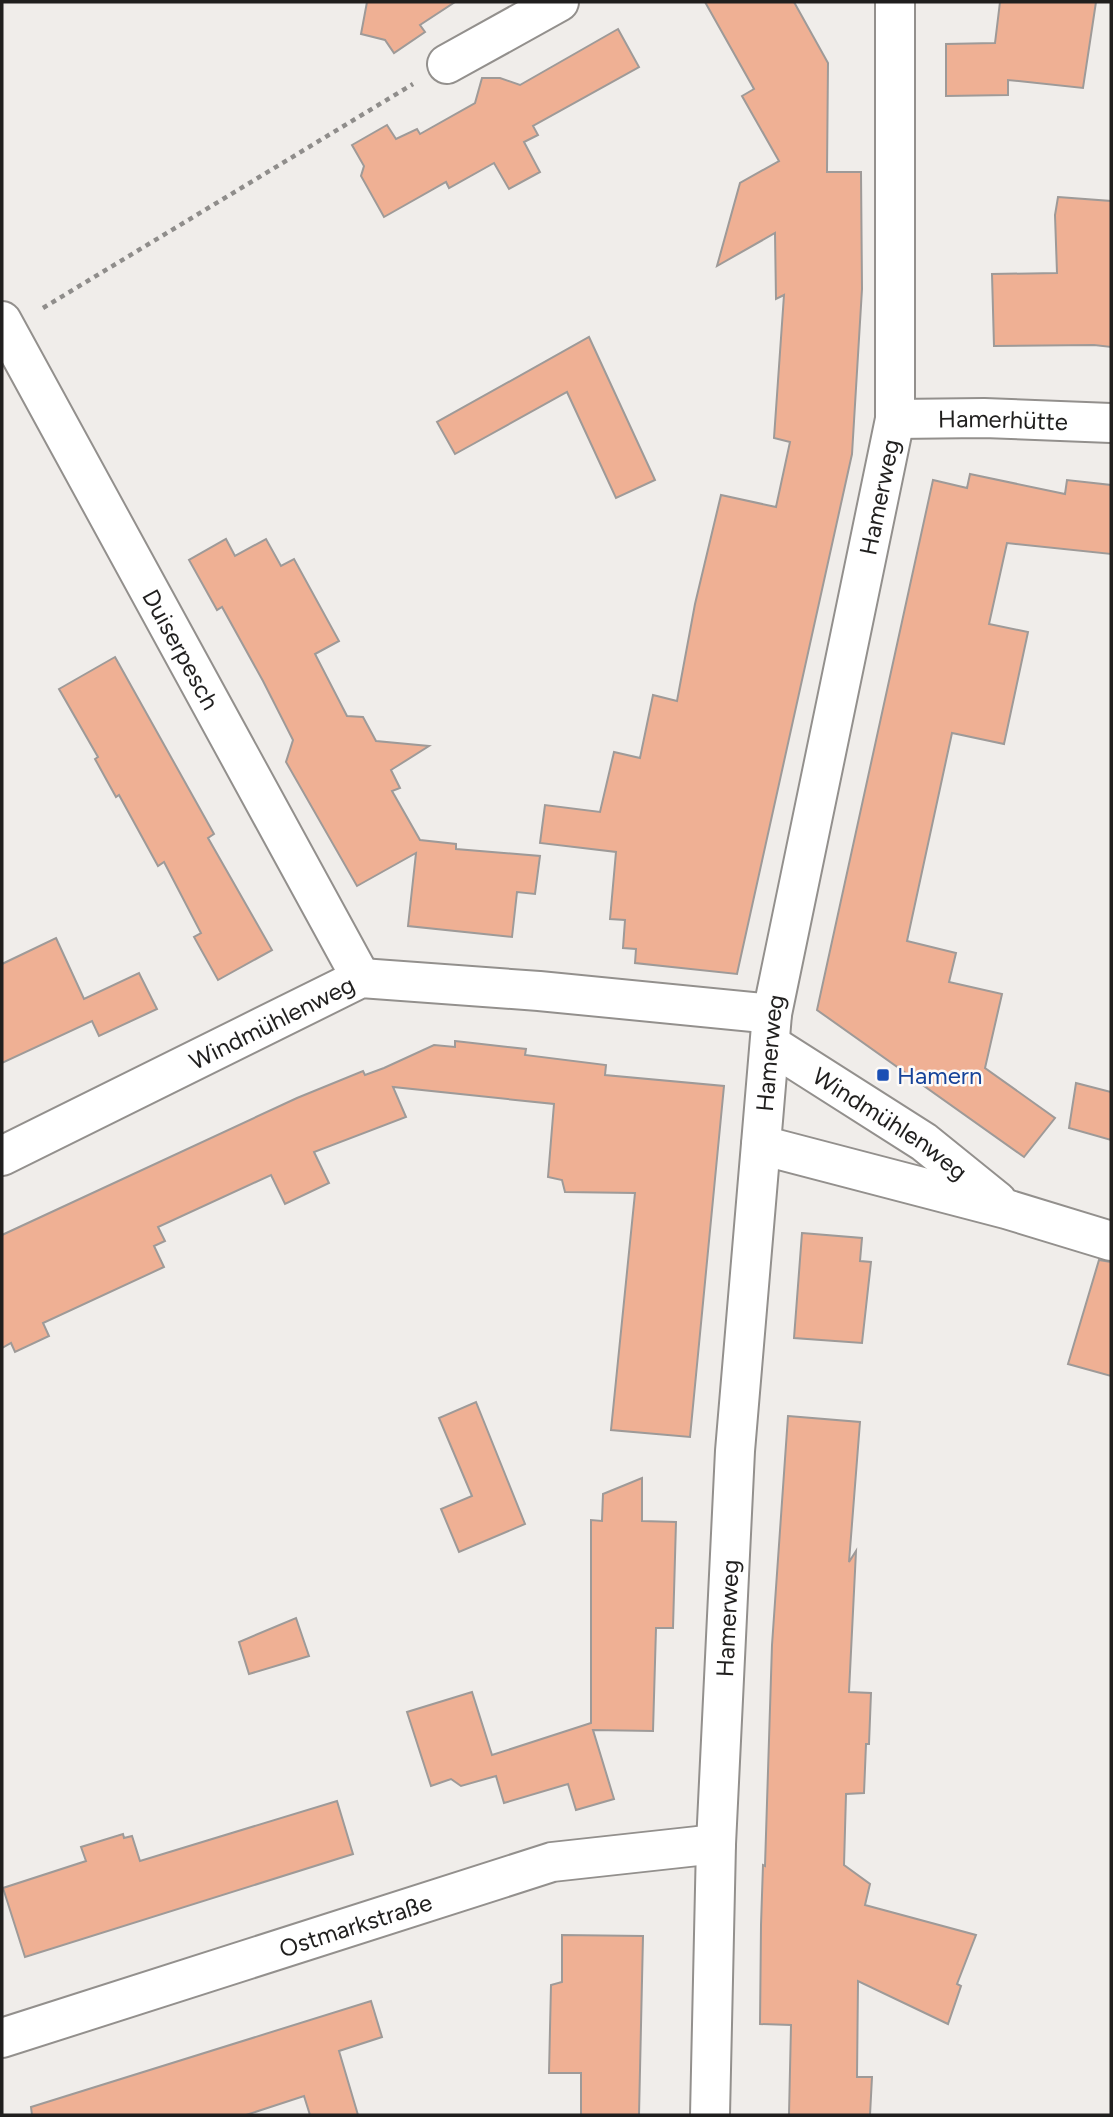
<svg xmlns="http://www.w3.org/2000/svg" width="1113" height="2117" font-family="Figtree,sans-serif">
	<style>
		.building { fill: #efb094; stroke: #9e9a98; stroke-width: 2 }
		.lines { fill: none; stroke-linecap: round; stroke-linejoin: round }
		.minor-casing { stroke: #93908d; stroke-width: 42 }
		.path { stroke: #8f8d8b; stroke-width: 4.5; stroke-dasharray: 5 5; stroke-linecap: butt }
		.minor { stroke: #fff; stroke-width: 38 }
		.transit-dot { fill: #1a4fb4; stroke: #fdfaf7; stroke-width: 2.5 }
		.labels { text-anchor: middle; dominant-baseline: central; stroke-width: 5; stroke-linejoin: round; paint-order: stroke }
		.street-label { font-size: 24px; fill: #201f1e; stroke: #fdfaf7 }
		.transit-label { font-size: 24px; fill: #164399; stroke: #fdfaf7; text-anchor: start }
	</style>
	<rect width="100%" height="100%" fill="#f0edea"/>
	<g class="building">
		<path d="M367 2H455L420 25 425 32 394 53 385 40 361 34Z"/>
		<path d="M705 2H794L828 63 827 172H861L862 289 852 454 737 974 635 963 636 949 623 948 625 920 610 919 616 852 540 843 545 805 600 812 614 752 640 758 653 695 677 701 695 604 721 495 776 507 790 442 774 438 784 295 776 299 775 233 717 266 740 183 779 161 742 96 754 89Z"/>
		<path d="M1000 2H1096L1083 88 1008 80V95L946 96V44L995 43Z"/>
		<path d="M618 29 639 67 533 126 538 135 524 142 540 172 509 189 494 163 449 188 446 182 384 217 361 176 364 166 352 145 387 125 396 139 417 129 420 134 475 103 482 78H500L520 85Z"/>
		<path d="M1058 197 1111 201V347L1094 345 994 346 992 274 1057 273 1055 215Z"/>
		<path d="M589 337 655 480 616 498 567 392 455 454 437 422Z"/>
		<path d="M970 474 1065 494 1067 480 1111 485V554L1007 543 989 624 1028 632 1004 744 952 733 907 941 956 953 949 982 1002 994 985 1068 1055 1118 1024 1157 817 1010 933 480 967 488Z"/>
		<path d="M226 539 235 556 266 539 281 566 294 559 339 641 315 654 347 716 363 717 376 741 429 746 391 770 400 788 392 791 420 840 456 844V849L540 856 535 894 517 892 512 937 408 926 416 853 357 886 286 762 293 740 263 681 222 607 217 610 189 560Z"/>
		<path d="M115 657 214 834 208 838 272 950 218 980 194 937 201 933 164 862 158 866 119 795 116 797 95 759 98 757 59 689Z"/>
		<path d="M56 938 84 999 139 973 157 1009 99 1036 92 1021 2 1063V964Z"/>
		<path d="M455 1041 526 1049 525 1055 606 1065 605 1075 724 1086 690 1437 611 1430 635 1193 565 1192 562 1180 548 1177 554 1104 393 1087 406 1117 314 1152 329 1183 285 1204 271 1175 158 1227 165 1241 154 1246 164 1267 43 1323 49 1336 15 1352 11 1343 2 1348V1235L297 1098 363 1071 365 1075 384 1068 434 1045 455 1047Z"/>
		<path d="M1076 1083 1111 1092V1140L1069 1128Z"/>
		<path d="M802 1233 862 1238 860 1261 871 1262 862 1343 794 1338Z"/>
		<path d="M1099 1260 1111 1262V1376L1068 1364Z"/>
		<path d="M476 1402 525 1524 459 1552 441 1509 472 1496 439 1418Z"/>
		<path d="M788 1416 860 1422 849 1562 856 1551 849 1692 871 1693 869 1744H866L864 1793 846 1794 844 1865 870 1884 865 1905 976 1935 957 1984 961 1986 948 2024 858 1981 857 2077H872L870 2115H789L791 2025 760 2024 761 1925 763 1865 765 1866 772 1645Z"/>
		<path d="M642 1478V1521L676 1522 673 1628H656L653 1731 593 1730 614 1799 576 1810 568 1784 504 1803 496 1776 461 1786 451 1779 431 1786 407 1712 472 1692 492 1755 591 1723V1520L602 1521 603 1494Z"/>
		<path d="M296 1618 309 1656 249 1674 239 1642Z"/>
		<path d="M337 1801 353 1854 25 1957 3 1888 86 1861 81 1847 123 1834 124 1838 132 1836 140 1861Z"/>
		<path d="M562 1935 643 1936 639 2115H581V2073H549L551 1985 562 1982Z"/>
		<path d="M371 2001 382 2037 339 2051 358 2115H310L304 2096 246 2115H32L31 2107Z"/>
	</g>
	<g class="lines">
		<g class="minor-casing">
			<g id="minor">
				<path d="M447 64 559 2"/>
				<path id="s1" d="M2 321 361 978"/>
				<path id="s2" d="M895 419 984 418 1111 423"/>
				<path id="s3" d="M770 1044 924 1142 997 1201"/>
				<path d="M761 1145 1006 1209 1111 1241"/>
				<path id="s4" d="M2 1156 361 978 539 991 772 1014"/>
				<path id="s5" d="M2 2038 552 1862 716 1844"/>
				<path id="s6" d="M710 2115 716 1844 735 1451 772 1014 895 419V2"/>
			</g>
		</g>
		<path class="path" d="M43 308 413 84"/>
		<use href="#minor" class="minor"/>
	</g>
	<rect class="transit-dot" x="876" y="1068" width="14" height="14" rx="3.5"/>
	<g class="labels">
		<g class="street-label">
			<text stroke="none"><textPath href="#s2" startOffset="108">Hamerhütte</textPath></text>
			<text stroke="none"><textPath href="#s6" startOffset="1631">Hamerweg</textPath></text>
			<text stroke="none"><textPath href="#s1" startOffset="374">Duiserpesch</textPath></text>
			<text stroke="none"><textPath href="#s4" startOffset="301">Windmühlenweg</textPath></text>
			<text stroke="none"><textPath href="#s6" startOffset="1064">Hamerweg</textPath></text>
			<text stroke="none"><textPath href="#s3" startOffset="144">Windmühlenweg</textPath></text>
			<text stroke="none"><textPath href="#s6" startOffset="497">Hamerweg</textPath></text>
			<text stroke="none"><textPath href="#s5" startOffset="371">Ostmarkstraße</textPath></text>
		</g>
		<g class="transit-label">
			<text x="897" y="1075">Hamern</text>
		</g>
	</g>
	<rect width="1113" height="2117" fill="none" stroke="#201f1e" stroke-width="7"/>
</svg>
